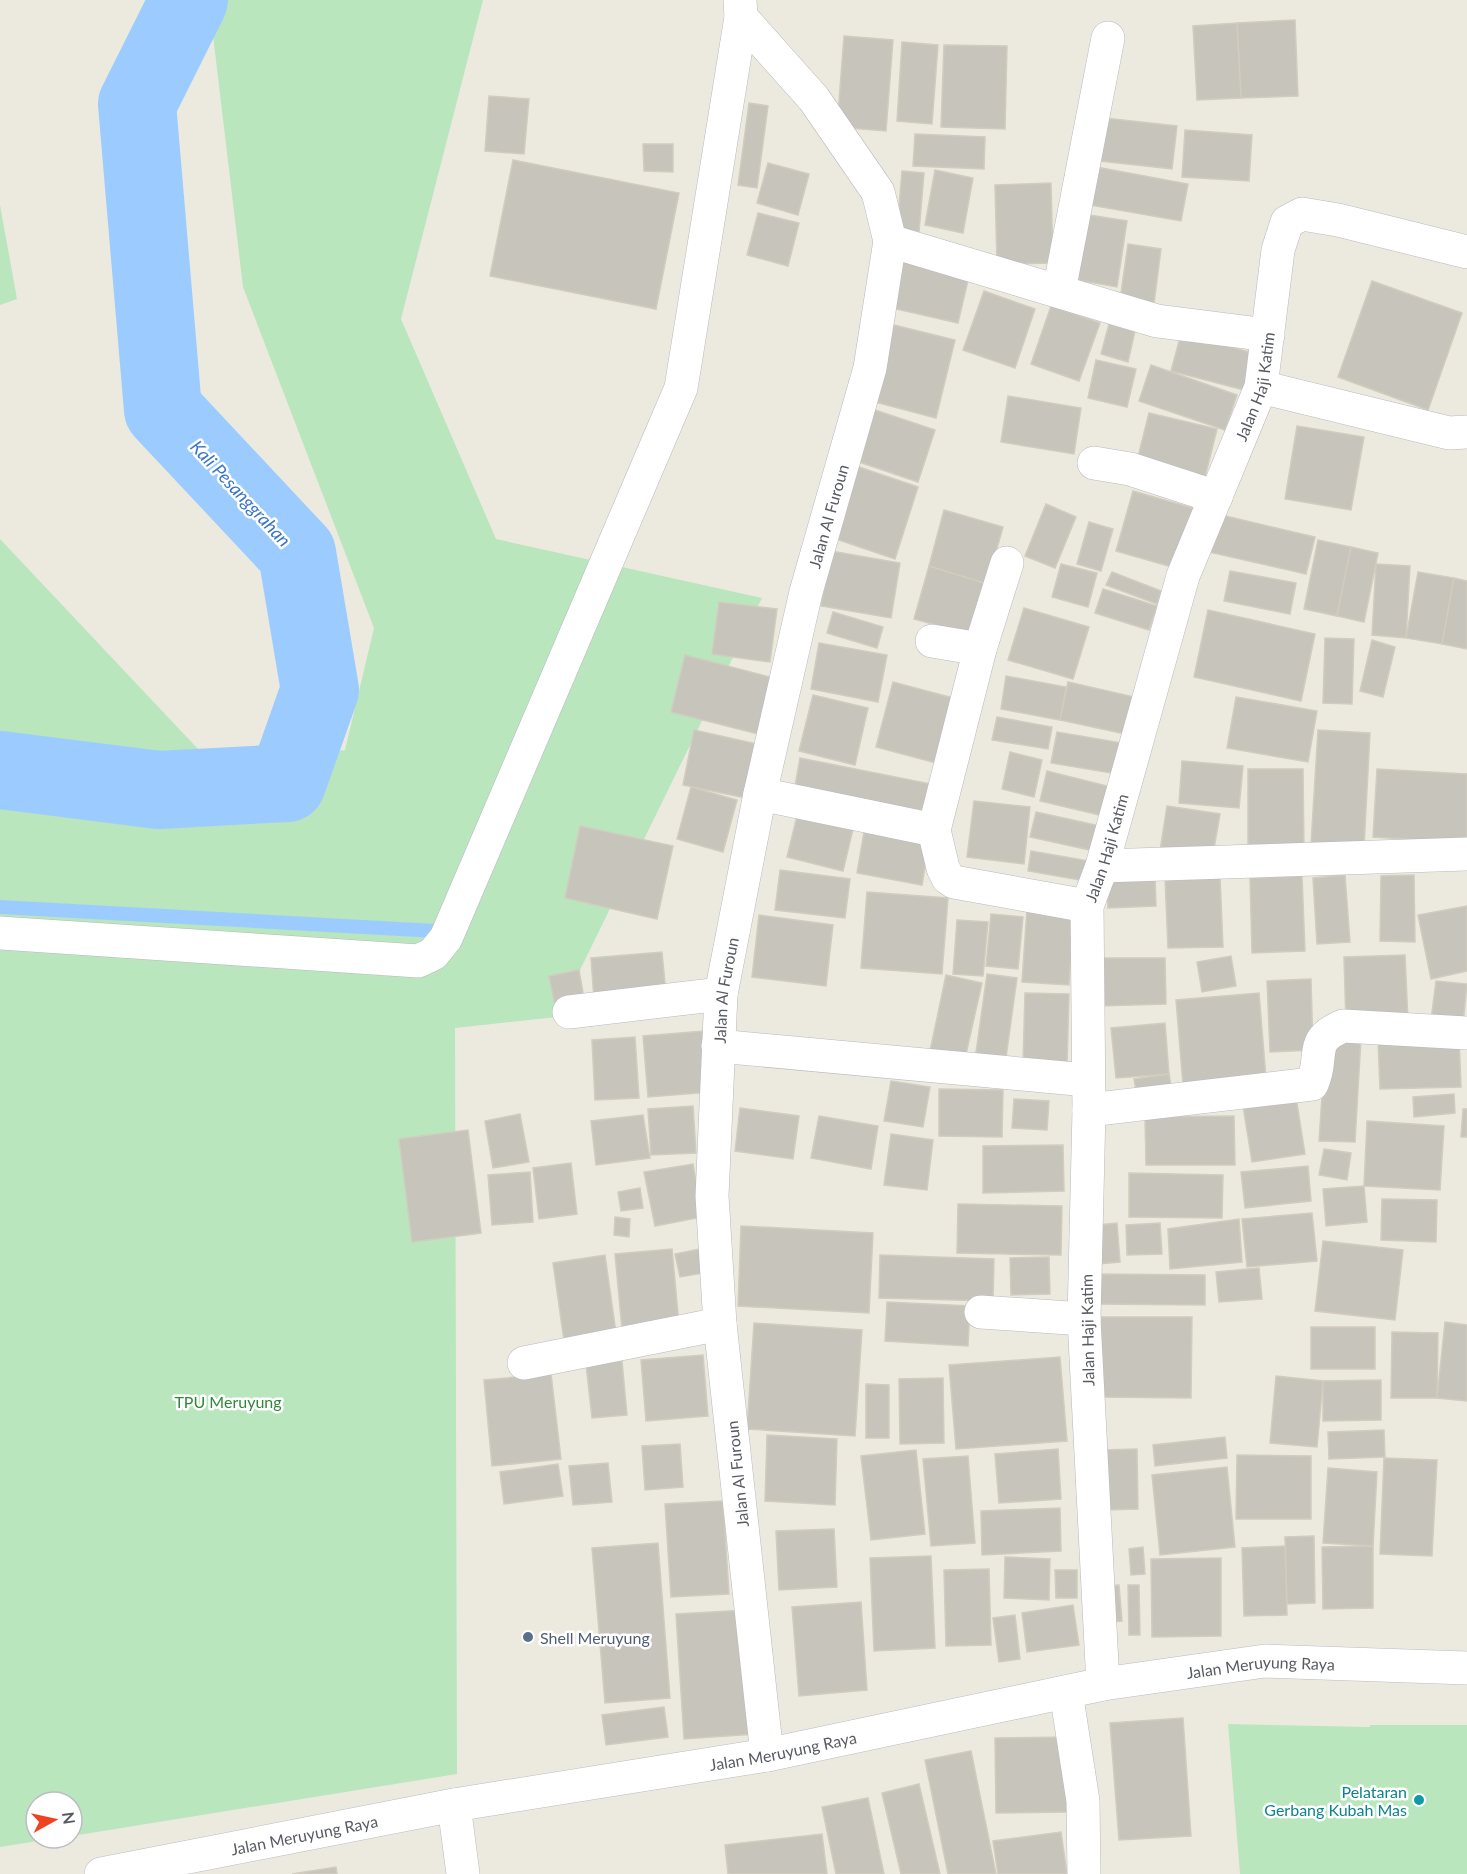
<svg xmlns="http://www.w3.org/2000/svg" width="1467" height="1874" font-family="Lato,sans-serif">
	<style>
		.green { fill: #b9e6bd }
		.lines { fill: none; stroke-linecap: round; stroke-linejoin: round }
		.stream { stroke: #9cccff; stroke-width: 14 }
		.river { stroke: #9cccff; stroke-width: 78 }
		.building { fill: #c7c4bc; stroke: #d1ccbd; stroke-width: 1.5 }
		.street-casing { stroke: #b7b9bf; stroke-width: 34 }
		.secondary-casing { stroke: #b8bbc2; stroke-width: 34 }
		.street { stroke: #fff; stroke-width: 33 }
		.secondary { stroke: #fff; stroke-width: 33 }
		.service-dot { fill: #5c6f8a; stroke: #fff; stroke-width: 2 }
		.culture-dot { fill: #0f9aa8; stroke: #fff; stroke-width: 2 }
		.labels { text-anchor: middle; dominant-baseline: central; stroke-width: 5; stroke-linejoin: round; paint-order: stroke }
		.street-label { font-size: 16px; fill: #585b61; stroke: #fff }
		.park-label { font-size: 16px; fill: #31873b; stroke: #fff }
		.service-label { font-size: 16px; fill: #4e5e75; stroke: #fff; text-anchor: start }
		.culture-label { font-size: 16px; fill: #0d838f; stroke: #fff; text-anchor: end }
		.water-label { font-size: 18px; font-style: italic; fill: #3a74c7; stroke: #fff }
	</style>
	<rect width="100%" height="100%" fill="#eceadf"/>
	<g class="green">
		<path d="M221 0H483L401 319 496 539 762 598 557 1017 455 1028 457 1774 72 1836V1802H36V1838H57L0 1847V539L214 766 345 750 374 628 243 287 212 27Z"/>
		<path d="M0 205 17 299 0 305Z"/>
		<path d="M1228 1724 1370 1727V1725H1467V1874H1240Z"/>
	</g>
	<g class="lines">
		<path class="stream" d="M0 907 436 931"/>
		<path class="river" d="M0 770 159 790 287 783 320 690 297 553 163 410 137 104 189 0"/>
	</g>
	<g class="building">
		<path d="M1295 20 1298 96 1241 98 1237 23Z"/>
		<path d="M1237 23 1241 98 1197 100 1193 26Z"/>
		<path d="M844 36 893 40 886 131 837 127Z"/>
		<path d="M902 42 938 45 932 124 897 121Z"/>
		<path d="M944 45 1007 46 1005 129 941 127Z"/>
		<path d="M489 96 529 99 524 154 485 151Z"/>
		<path d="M749 103 768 106 757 188 738 185Z"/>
		<path d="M1095 117 1177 126 1172 169 1091 160Z"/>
		<path d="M1185 130 1252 135 1249 181 1182 177Z"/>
		<path d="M915 134 985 137 984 169 913 166Z"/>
		<path d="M643 144H673V172L644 171Z"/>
		<path d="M513 160 679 193 656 309 490 276Z"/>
		<path d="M768 163 809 174 798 215 757 203Z"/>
		<path d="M1091 166 1188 184 1181 221 1084 204Z"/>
		<path d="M935 170 973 178 963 233 925 225Z"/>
		<path d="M902 171 924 173 919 232 897 230Z"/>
		<path d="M1051 183 1053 263 997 264 995 185Z"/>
		<path d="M758 213 799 223 788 266 747 255Z"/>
		<path d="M1076 213 1127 221 1117 287 1066 278Z"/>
		<path d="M1128 244 1161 249 1153 311 1119 307Z"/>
		<path d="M904 260 969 276 958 323 892 308Z"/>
		<path d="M1372 281 1462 313 1428 410 1338 377Z"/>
		<path d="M984 291 1035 309 1015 368 963 350Z"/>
		<path d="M1051 306 1100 323 1079 381 1031 364Z"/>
		<path d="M1109 324 1135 331 1128 362 1101 354Z"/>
		<path d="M894 325 955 340 936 418 875 402Z"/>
		<path d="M1181 334 1257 354 1248 391 1171 371Z"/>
		<path d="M1096 360 1136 369 1127 407 1088 398Z"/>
		<path d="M1151 365 1237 395 1225 430 1139 401Z"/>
		<path d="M1008 396 1081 408 1074 454 1001 442Z"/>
		<path d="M875 410 935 430 918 482 859 462Z"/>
		<path d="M1149 413 1217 429 1203 485 1135 469Z"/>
		<path d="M1297 426 1364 437 1351 510 1285 499Z"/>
		<path d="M859 467 918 487 895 559 836 539Z"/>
		<path d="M1133 491 1196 509 1179 569 1116 551Z"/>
		<path d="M1046 504 1076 517 1055 568 1025 556Z"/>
		<path d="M944 510 1003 527 987 584 929 566Z"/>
		<path d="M1217 514 1315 537 1306 574 1209 552Z"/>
		<path d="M1089 522 1113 529 1101 571 1077 564Z"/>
		<path d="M1318 540 1351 547 1337 616 1304 609Z"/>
		<path d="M1351 547 1378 553 1364 622 1337 616Z"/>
		<path d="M831 551 900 563 891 618 821 606Z"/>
		<path d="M1061 564 1097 573 1088 607 1052 597Z"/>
		<path d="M1376 564 1410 566 1406 638 1372 635Z"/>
		<path d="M929 566 987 584 973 635 914 619Z"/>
		<path d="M1230 571 1296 583 1290 614 1224 601Z"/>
		<path d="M1112 572 1161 591 1157 604 1106 585Z"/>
		<path d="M1418 572 1454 578 1442 644 1406 638Z"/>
		<path d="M1454 578 1467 581V649L1442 644Z"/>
		<path d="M1103 589 1157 606 1149 630 1095 613Z"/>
		<path d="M719 602 777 609 770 662 712 654Z"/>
		<path d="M1024 608 1089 627 1073 679 1008 660Z"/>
		<path d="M1208 610 1315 634 1301 701 1194 677Z"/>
		<path d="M833 612 883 627 877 648 827 633Z"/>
		<path d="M1325 638 1354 639 1352 704 1323 703Z"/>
		<path d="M1372 640 1395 647 1383 697 1360 691Z"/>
		<path d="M819 643 887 655 878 702 811 689Z"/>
		<path d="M685 655 781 680 766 736 671 712Z"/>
		<path d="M1006 676 1066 687 1060 720 1001 709Z"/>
		<path d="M893 682 957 699 940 764 876 747Z"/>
		<path d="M1068 682 1143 699 1135 736 1060 720Z"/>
		<path d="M813 695 868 708 855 765 799 751Z"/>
		<path d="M1236 697 1317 711 1308 762 1227 748Z"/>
		<path d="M997 717 1052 727 1048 749 992 740Z"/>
		<path d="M694 730 757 744 746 798 683 785Z"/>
		<path d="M1318 730 1370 733 1364 847 1311 844Z"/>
		<path d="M1057 732 1122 743 1117 774 1051 763Z"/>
		<path d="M1010 752 1042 760 1034 797 1002 789Z"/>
		<path d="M800 758 936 785 930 818 794 792Z"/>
		<path d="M1182 761 1243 766 1239 808 1179 803Z"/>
		<path d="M1248 769H1303L1304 853 1248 854Z"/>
		<path d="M1377 769 1467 774V843L1373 837Z"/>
		<path d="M1047 771 1111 787 1104 816 1040 801Z"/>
		<path d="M691 787 737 800 723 852 677 839Z"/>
		<path d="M974 801 1030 807 1024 864 967 857Z"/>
		<path d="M1167 806 1220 814 1212 860 1160 851Z"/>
		<path d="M798 812 854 825 843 871 787 857Z"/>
		<path d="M1036 812 1105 827 1099 852 1030 837Z"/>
		<path d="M580 826 673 846 657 919 565 898Z"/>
		<path d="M864 832 929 843 922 885 857 873Z"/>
		<path d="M1031 851 1095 862 1091 882 1028 871Z"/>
		<path d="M780 870 850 879 845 918 775 910Z"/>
		<path d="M1345 875 1350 942 1317 944 1313 878Z"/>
		<path d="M1414 875 1415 942 1380 941 1381 876Z"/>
		<path d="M1155 876 1156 906 1108 908 1107 877Z"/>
		<path d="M1220 876 1223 947 1168 948 1165 878Z"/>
		<path d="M1302 876 1305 951 1252 953 1250 878Z"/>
		<path d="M867 892 948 898 942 974 861 968Z"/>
		<path d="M1467 906V971L1431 979 1418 915Z"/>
		<path d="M1027 909 1073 912 1069 985 1022 982Z"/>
		<path d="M991 914 1023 917 1018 969 986 966Z"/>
		<path d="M759 915 833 925 826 986 752 977Z"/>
		<path d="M957 920 988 922 983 976 953 974Z"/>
		<path d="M662 952 666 994 594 1000 591 958Z"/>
		<path d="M1405 955 1408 1021 1346 1023 1344 957Z"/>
		<path d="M1231 956 1236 986 1202 992 1197 962Z"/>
		<path d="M1098 958H1165L1166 1004 1098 1006Z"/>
		<path d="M579 970 585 1004 556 1010 549 976Z"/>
		<path d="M987 974 1017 978 1005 1065 975 1060Z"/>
		<path d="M946 975 982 983 964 1063 929 1056Z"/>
		<path d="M1311 979 1313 1050 1270 1052 1267 981Z"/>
		<path d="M1436 981 1467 984 1463 1024 1431 1020Z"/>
		<path d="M1025 993 1069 994 1067 1065 1023 1064Z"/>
		<path d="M1259 993 1266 1078 1183 1085 1176 1000Z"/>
		<path d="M1165 1023 1169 1074 1116 1078 1111 1028Z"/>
		<path d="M704 1031 710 1092 648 1097 643 1036Z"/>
		<path d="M1326 1036 1361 1038 1355 1142 1319 1141Z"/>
		<path d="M635 1037 639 1098 595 1100 592 1040Z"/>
		<path d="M1459 1037 1461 1087 1380 1089 1378 1040Z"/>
		<path d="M1169 1074 1173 1097 1138 1103 1134 1079Z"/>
		<path d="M891 1081 930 1087 923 1127 884 1121Z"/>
		<path d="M939 1089 1003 1090 1002 1137 939 1136Z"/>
		<path d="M1454 1094 1455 1113 1414 1117 1413 1097Z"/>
		<path d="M1296 1097 1305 1154 1252 1162 1243 1106Z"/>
		<path d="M1014 1099 1049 1101 1047 1130 1012 1128Z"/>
		<path d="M693 1106 696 1153 651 1155 648 1109Z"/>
		<path d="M740 1108 799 1116 793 1159 735 1151Z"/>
		<path d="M1463 1109H1467V1137H1461Z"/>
		<path d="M520 1114 529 1162 493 1168 485 1121Z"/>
		<path d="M643 1115 650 1158 596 1165 591 1121Z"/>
		<path d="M819 1116 878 1126 871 1169 811 1158Z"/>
		<path d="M1234 1116 1235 1165H1146L1145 1117Z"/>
		<path d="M1367 1121 1444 1126 1440 1190 1364 1186Z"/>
		<path d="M468 1130 481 1233 412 1242 399 1139Z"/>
		<path d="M891 1134 933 1140 927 1190 884 1185Z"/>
		<path d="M1063 1145 1064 1191 983 1193V1146Z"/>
		<path d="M1324 1149 1351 1153 1347 1180 1319 1175Z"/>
		<path d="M571 1163 577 1214 539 1219 533 1168Z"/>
		<path d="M693 1164 702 1217 655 1226 644 1172Z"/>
		<path d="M1308 1166 1311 1201 1245 1208 1241 1172Z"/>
		<path d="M530 1172 533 1222 492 1225 488 1175Z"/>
		<path d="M1129 1173 1223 1175 1222 1218 1129 1217Z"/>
		<path d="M1364 1186 1367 1222 1326 1226 1323 1189Z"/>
		<path d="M640 1188 643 1208 621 1211 618 1192Z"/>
		<path d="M1382 1199 1437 1200 1436 1242 1381 1240Z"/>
		<path d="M958 1204 1062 1206 1061 1255 957 1253Z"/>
		<path d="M1312 1213 1317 1261 1247 1267 1242 1219Z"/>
		<path d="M615 1217 630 1219 629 1237 614 1235Z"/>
		<path d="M1239 1219 1242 1262 1170 1269 1168 1229Z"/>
		<path d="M1117 1223 1120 1262 1099 1264 1096 1225Z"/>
		<path d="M1160 1223 1162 1254 1127 1255 1126 1225Z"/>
		<path d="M741 1226 873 1233 869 1313 738 1306Z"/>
		<path d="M1323 1241 1403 1250 1395 1320 1315 1311Z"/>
		<path d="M705 1248 710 1272 680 1277 675 1254Z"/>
		<path d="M672 1249 679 1324 622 1329 615 1254Z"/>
		<path d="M605 1255 617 1340 565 1348 553 1263Z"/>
		<path d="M880 1255 994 1259 993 1301 879 1298Z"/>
		<path d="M1049 1257 1050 1294 1011 1295 1010 1258Z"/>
		<path d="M1259 1268 1262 1299 1219 1302 1216 1272Z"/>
		<path d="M1097 1274 1205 1275V1305L1097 1304Z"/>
		<path d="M887 1302 970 1306 968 1346 885 1341Z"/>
		<path d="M1101 1317H1192L1191 1398 1099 1397Z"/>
		<path d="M1445 1322 1467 1325V1401L1437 1398Z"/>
		<path d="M754 1323 862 1330 855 1436 747 1429Z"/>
		<rect x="1311" y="1327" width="64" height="42"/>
		<path d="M1392 1332 1438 1333 1437 1398H1391Z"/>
		<path d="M703 1355 708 1416 646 1421 641 1360Z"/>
		<path d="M1060 1357 1067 1441 956 1449 949 1365Z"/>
		<path d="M622 1361 627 1415 592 1418 586 1364Z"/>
		<path d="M551 1374 561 1459 492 1466 484 1380Z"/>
		<path d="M1276 1376 1323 1381 1317 1447 1270 1443Z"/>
		<path d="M943 1378 944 1443 900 1444 899 1379Z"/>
		<path d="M1381 1380V1420L1323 1421V1381Z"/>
		<path d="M866 1384 889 1385V1438H866Z"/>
		<path d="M1384 1430 1385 1457 1329 1459 1328 1432Z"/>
		<path d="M767 1435 837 1439 835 1505 765 1501Z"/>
		<path d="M1225 1437 1227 1458 1155 1466 1153 1445Z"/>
		<path d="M680 1444 683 1487 645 1490 642 1446Z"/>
		<path d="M1058 1449 1061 1499 999 1503 995 1454Z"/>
		<path d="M1137 1449 1138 1509 1103 1510 1102 1450Z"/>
		<path d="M916 1450 925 1534 871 1540 861 1456Z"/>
		<path d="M1237 1455 1311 1456V1519H1236Z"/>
		<path d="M968 1456 975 1543 931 1546 923 1459Z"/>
		<path d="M1384 1458 1437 1460 1432 1556 1380 1554Z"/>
		<path d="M608 1463 612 1502 573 1505 569 1466Z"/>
		<path d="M558 1464 563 1496 504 1504 500 1472Z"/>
		<path d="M1227 1467 1235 1547 1160 1555 1152 1475Z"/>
		<path d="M1328 1468 1377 1472 1373 1546 1323 1543Z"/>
		<path d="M723 1501 729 1594 671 1597 665 1504Z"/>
		<path d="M1060 1508 1061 1551 982 1555 981 1511Z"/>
		<path d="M834 1529 837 1587 779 1590 776 1531Z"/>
		<path d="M1314 1536 1315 1603 1287 1604 1285 1537Z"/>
		<path d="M658 1543 670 1698 605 1703 592 1548Z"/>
		<path d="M1285 1546 1287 1615 1244 1616 1242 1548Z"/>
		<path d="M1373 1546V1608L1323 1609 1322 1547Z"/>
		<path d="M1143 1547 1145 1574 1131 1575 1129 1549Z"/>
		<path d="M931 1556 935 1648 874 1651 870 1558Z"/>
		<path d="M1005 1557 1050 1559 1049 1600 1004 1598Z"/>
		<path d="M1221 1558V1636L1152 1637 1151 1559Z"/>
		<path d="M989 1569 991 1645 946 1646 944 1570Z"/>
		<path d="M1055 1570H1077V1598H1056Z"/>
		<path d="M1119 1585 1122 1621 1108 1622 1106 1586Z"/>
		<path d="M1128 1585H1139L1140 1635H1129Z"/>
		<path d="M861 1602 867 1690 799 1696 792 1607Z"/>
		<path d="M1073 1605 1079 1645 1027 1652 1022 1613Z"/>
		<path d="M747 1610 755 1734 684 1739 676 1614Z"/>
		<path d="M1015 1615 1020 1659 999 1662 993 1618Z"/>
		<path d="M664 1707 668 1737 606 1745 602 1715Z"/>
		<path d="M1183 1718 1191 1836 1119 1840 1110 1723Z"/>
		<path d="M1068 1737 1069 1812 996 1813 995 1738Z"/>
		<path d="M971 1751 996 1874H948L925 1760Z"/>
		<path d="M919 1784 940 1874H901L882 1793Z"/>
		<path d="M868 1798 884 1874H836L822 1807Z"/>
		<path d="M1061 1832 1067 1874H998L993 1841Z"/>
		<path d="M822 1834 827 1874H728L725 1845Z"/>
		<path d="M336 1867 337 1874H292Z"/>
	</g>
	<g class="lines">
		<g class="street-casing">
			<g id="street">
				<path d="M741 17 814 99 878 192 890 241 1157 321 1268 335"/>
				<path d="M1059 291 1108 38"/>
				<path d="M1261 387 1449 433 1467 432"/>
				<path d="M1094 463 1130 469 1216 497"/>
				<path d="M1007 563 980 649 934 830 943 868 948 878 954 882 1087 906"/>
				<path d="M932 641 980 649"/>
				<path d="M760 794 934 830"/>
				<path d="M1102 866 1467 854"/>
				<path d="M0 933 418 961 433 954 446 938 681 388 741 17 740 0"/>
				<path d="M569 1012 721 994"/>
				<path d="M718 1046 1087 1080"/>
				<path d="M1089 1110 1312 1084C1325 1056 1307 1041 1343 1026L1467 1033"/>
				<path d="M981 1312 1084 1319"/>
				<path d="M524 1363 720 1324"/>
				<path id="s1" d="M1103 1684 1084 1319 1089 1110 1087 906 1102 866 1183 576 1261 387 1278 250 1287 222 1302 214 1338 220 1467 252"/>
				<path d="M1066 1692 1083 1801 1084 1874"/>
				<path id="s2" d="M767 1755 720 1324 712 1196 721 994 760 794 806 592 870 368 890 241"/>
				<path d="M454 1805 463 1874"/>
			</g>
		</g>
		<g class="secondary-casing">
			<g id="secondary">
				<path id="s3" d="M101 1874 454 1805 767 1755 1103 1684 1265 1661 1467 1668"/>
			</g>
		</g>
		<use href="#street" class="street"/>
		<use href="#secondary" class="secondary"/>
	</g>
	<circle class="service-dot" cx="528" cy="1637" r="6"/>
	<circle class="culture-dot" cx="1419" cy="1800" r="6"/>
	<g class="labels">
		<g class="street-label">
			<text stroke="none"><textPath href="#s1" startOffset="1326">Jalan Haji Katim</textPath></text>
			<text stroke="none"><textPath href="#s2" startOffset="1254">Jalan Al Furoun</textPath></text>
			<text stroke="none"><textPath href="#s1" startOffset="840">Jalan Haji Katim</textPath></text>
			<text stroke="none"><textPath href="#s2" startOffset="768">Jalan Al Furoun</textPath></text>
			<text transform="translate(1087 1330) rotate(-91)">Jalan Haji Katim</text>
			<text transform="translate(737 1474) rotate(-96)">Jalan Al Furoun</text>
			<text stroke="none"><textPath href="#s3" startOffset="1179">Jalan Meruyung Raya</textPath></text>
			<text stroke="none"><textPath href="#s3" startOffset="693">Jalan Meruyung Raya</textPath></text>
			<text stroke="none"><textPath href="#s3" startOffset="207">Jalan Meruyung Raya</textPath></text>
		</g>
		<g class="park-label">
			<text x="228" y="1401">TPU Meruyung</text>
		</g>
		<g class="service-label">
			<text x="540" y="1637">Shell Meruyung</text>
		</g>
		<g class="culture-label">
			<text x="1407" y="1791">Pelataran<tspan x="1407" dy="18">Gerbang Kubah Mas</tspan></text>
		</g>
		<g class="water-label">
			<text transform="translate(241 493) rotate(47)">Kali Pesanggrahan</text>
		</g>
	</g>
	<g transform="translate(54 1820) rotate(82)"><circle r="28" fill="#ffffff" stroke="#bcbdc0" stroke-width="1.5"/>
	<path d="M0-4.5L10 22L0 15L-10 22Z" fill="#f04120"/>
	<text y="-9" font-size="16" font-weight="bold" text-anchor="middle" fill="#585b61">N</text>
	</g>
</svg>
